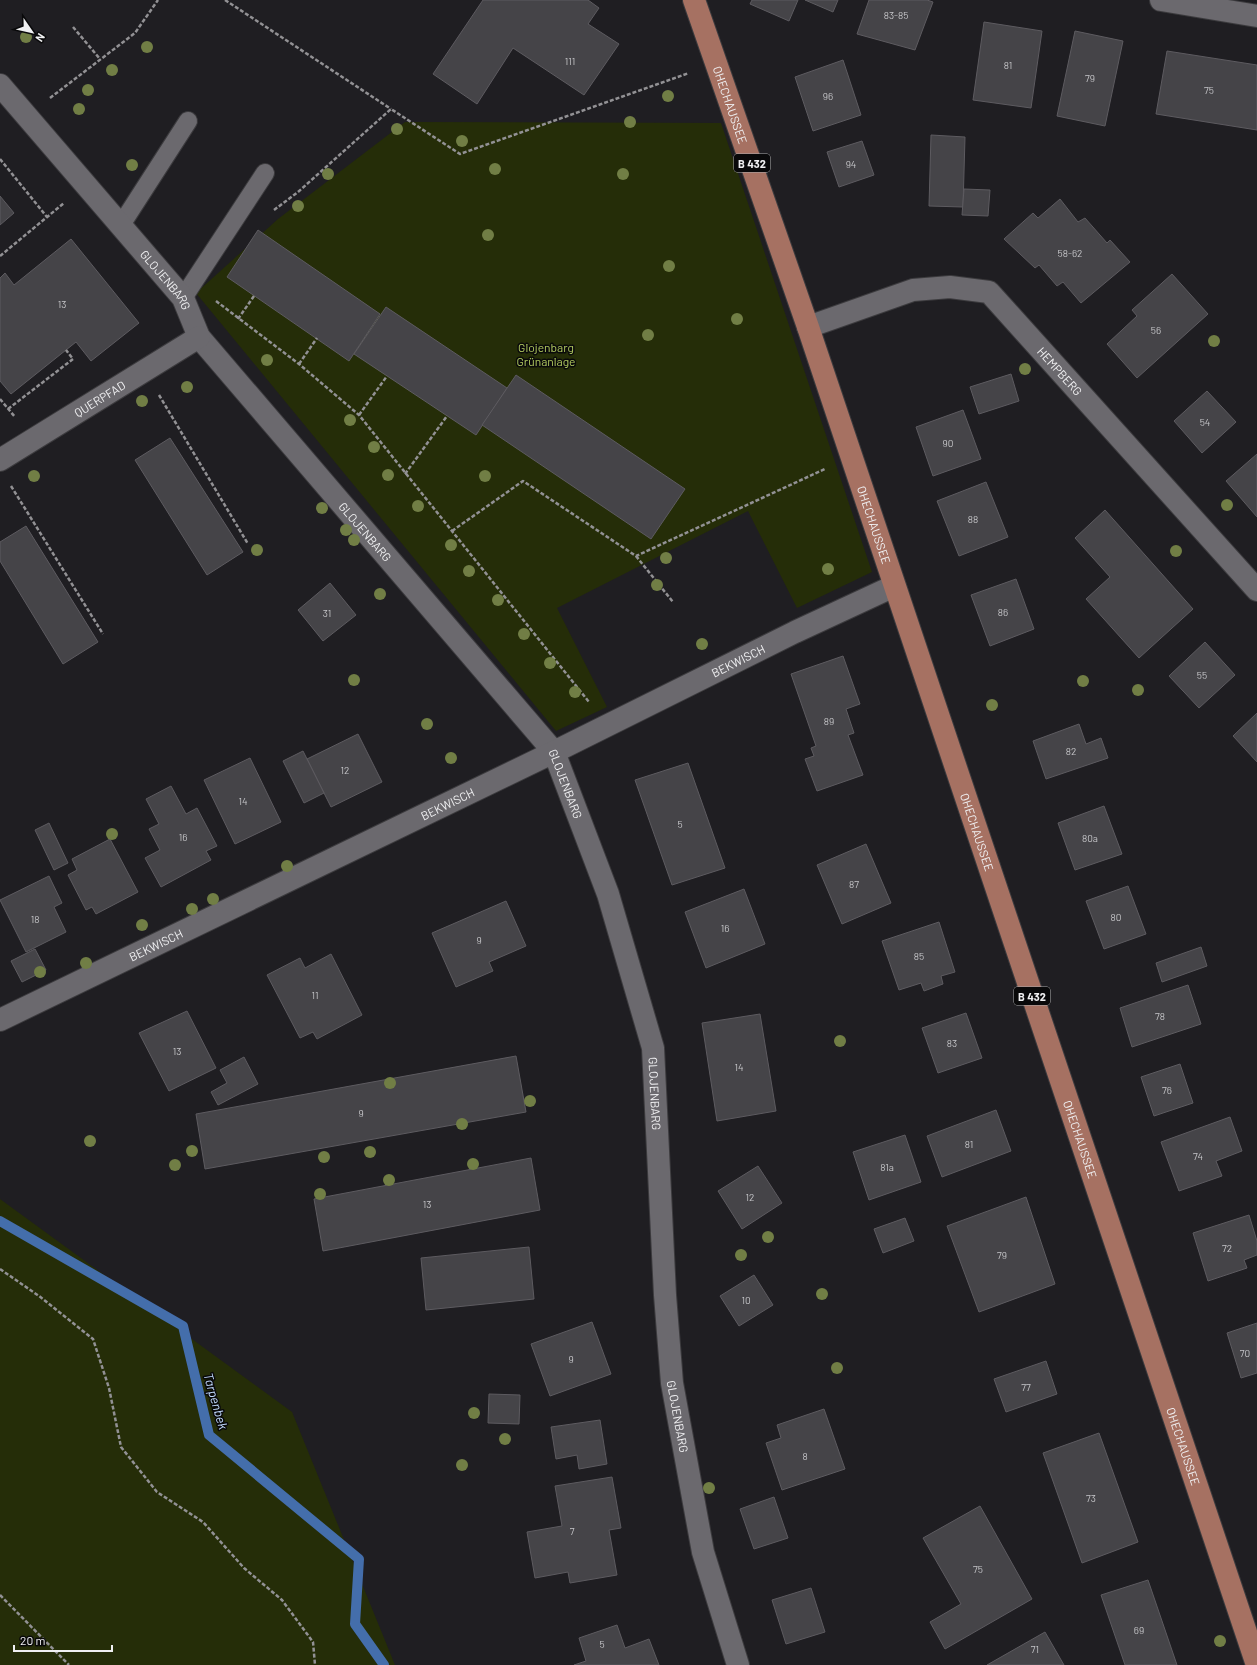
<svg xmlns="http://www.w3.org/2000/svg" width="1257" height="1665" font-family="Barlow,sans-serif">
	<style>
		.green { fill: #252d08 }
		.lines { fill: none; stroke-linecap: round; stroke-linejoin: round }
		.stream { stroke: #446eab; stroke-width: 10 }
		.building { fill: #454448; stroke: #5d5b60 }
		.service-casing { stroke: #3c3b3e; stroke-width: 20 }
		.minor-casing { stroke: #3c3b3e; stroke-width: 24 }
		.primary-casing { stroke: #3c3b3e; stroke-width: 24 }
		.path { stroke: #929194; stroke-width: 2.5; stroke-dasharray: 4 2; stroke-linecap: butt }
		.service { stroke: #6b696e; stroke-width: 18 }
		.minor { stroke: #6b696e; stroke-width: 22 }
		.primary { stroke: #a67162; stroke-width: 22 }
		.tree { fill: #717e45 }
		.labels { text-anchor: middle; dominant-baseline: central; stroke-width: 3; stroke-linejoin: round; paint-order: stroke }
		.number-label { font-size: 10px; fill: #c5c5c8 }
		.shield { fill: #09090a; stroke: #ababac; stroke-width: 1 }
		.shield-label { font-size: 11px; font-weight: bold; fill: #f0f0f2 }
		.street-label { font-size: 12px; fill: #f0f0f2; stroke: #09090a }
		.park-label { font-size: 12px; fill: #b4cd61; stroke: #09090a }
		.water-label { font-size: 13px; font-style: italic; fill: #c1d9fc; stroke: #09090a }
	</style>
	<rect width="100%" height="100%" fill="#1f1e22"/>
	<g class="green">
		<path d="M405 122 721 123 872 572 797 608 748 511 557 608 607 707 556 731 196 293 278 219Z"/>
		<path d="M0 1199 292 1412 395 1665H0Z"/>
	</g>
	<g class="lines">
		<path class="stream" d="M0 1221 183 1326 209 1435 359 1559 355 1624 384 1665"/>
	</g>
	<g class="building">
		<path d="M483 0H588L599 8 588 24 619 44 584 95 513 48 477 104 433 74Z"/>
		<path d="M752 0H798L789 21 750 4Z"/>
		<path d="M805 0H838L833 12Z"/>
		<path d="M869 0H927L933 2 915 50 857 34Z"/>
		<path d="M984 22 1042 31 1031 108 973 100Z"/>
		<path d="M1075 31 1123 41 1105 126 1057 116Z"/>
		<path d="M1167 51 1257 65V130L1156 114Z"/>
		<path d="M843 60 861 115 813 131 795 77Z"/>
		<path d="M931 135 965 137 963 207 929 206Z"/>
		<path d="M862 141 874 175 839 187 827 152Z"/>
		<path d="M964 189 990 190 988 216 962 215Z"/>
		<path d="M0 196 14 213 0 225Z"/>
		<path d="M1060 199 1078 222 1085 218 1107 243 1110 240 1130 262 1081 303 1063 282 1057 286 1039 265 1035 268 1004 239 1033 213 1038 218Z"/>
		<path d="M258 230 380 314 349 361 227 277Z"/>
		<path d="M71 239 139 323 91 361 76 342 11 394 0 381V278L5 273 14 285Z"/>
		<path d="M1172 274 1208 314 1137 378 1107 344 1137 316 1132 310Z"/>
		<path d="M386 307 507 388 476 435 354 354Z"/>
		<path d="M1011 374 1019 401 979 414 970 387Z"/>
		<path d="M516 375 685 489 651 539 482 425Z"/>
		<path d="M1207 391 1236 422 1202 453 1174 421Z"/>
		<path d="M963 410 981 459 933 476 916 427Z"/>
		<path d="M170 438 243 552 207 575 135 460Z"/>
		<path d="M1257 454V517L1226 481Z"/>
		<path d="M986 482 1008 537 959 556 937 501Z"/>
		<path d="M1105 510 1193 609 1139 658 1086 599 1110 577 1075 538Z"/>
		<path d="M26 526 98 642 63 664 0 561V542Z"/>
		<path d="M1016 579 1034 629 990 646 971 595Z"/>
		<path d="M330 583 356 615 323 641 298 610Z"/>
		<path d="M1205 642 1235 675 1199 708 1169 676Z"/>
		<path d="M843 656 860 704 846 709 854 733 848 735 863 775 817 791 805 759 814 756 811 748 816 746 791 674Z"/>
		<path d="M1257 713V762L1233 736Z"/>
		<path d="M1079 724 1086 744 1101 738 1108 758 1046 779 1033 741Z"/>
		<path d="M358 734 382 782 331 807 307 759Z"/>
		<path d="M303 751 324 793 304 803 283 761Z"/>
		<path d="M250 758 281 822 235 844 204 780Z"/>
		<path d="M688 763 725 868 672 885 635 780Z"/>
		<path d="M171 786 186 814 197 808 217 846 206 851 211 860 161 887 145 858 160 850 149 829 159 824 146 799Z"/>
		<path d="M1104 806 1122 854 1075 870 1058 823Z"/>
		<path d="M49 823 68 863 54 870 35 830Z"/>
		<path d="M110 839 138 892 96 914 92 907 86 910 68 875 77 870 72 859Z"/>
		<path d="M866 844 891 903 842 924 817 865Z"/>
		<path d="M49 876 62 903 54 907 66 932 26 952 0 900Z"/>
		<path d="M1128 886 1146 934 1104 949 1086 901Z"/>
		<path d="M744 889 765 944 706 968 685 912Z"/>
		<path d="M506 901 526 946 489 962 493 971 456 987 432 933Z"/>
		<path d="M939 922 955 972 941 976 943 984 924 991 921 983 899 990 882 941Z"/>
		<path d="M1201 947 1207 966 1162 982 1156 963Z"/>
		<path d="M35 949 46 970 22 982 11 961Z"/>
		<path d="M331 954 362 1015 317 1039 313 1032 300 1038 267 975 300 958 305 968Z"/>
		<path d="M1188 985 1201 1024 1132 1047 1120 1008Z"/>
		<path d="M187 1011 216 1068 169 1091 139 1033Z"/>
		<path d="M966 1013 982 1058 938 1073 922 1028Z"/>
		<path d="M760 1014 776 1111 717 1121 702 1023Z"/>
		<path d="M516 1056 526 1112 205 1169 196 1114Z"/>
		<path d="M244 1057 258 1084 218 1105 211 1092 227 1083 220 1070Z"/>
		<path d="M1180 1064 1193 1103 1154 1116 1141 1077Z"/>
		<path d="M996 1110 1011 1151 942 1177 927 1136Z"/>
		<path d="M1230 1117 1242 1151 1216 1161 1222 1176 1179 1191 1161 1142Z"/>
		<path d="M905 1135 921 1182 869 1200 853 1152Z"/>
		<path d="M531 1158 540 1210 323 1251 314 1199Z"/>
		<path d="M758 1166 782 1203 742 1229 718 1191Z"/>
		<path d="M1026 1197 1055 1284 979 1312 947 1226Z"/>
		<path d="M1249 1215 1257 1241V1255L1244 1260 1247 1268 1208 1281 1193 1233Z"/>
		<path d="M905 1218 914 1241 883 1253 874 1229Z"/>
		<path d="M529 1247 534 1299 426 1310 421 1258Z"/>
		<path d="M754 1275 773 1305 739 1326 720 1296Z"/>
		<path d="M592 1322 611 1374 550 1396 531 1344Z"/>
		<path d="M1257 1323V1373L1241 1378 1227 1333Z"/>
		<path d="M1046 1361 1057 1394 1006 1412 994 1379Z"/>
		<path d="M489 1394 520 1395 519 1424 488 1423Z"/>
		<path d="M824 1409 845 1469 782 1490 766 1443 781 1438 777 1425Z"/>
		<path d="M600 1420 607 1464 579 1469 577 1455 556 1459 551 1427Z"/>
		<path d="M1099 1433 1138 1542 1082 1563 1043 1453Z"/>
		<path d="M612 1477 621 1528 609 1530 617 1575 570 1583 568 1572 535 1578 527 1532 562 1526 555 1486Z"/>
		<path d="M774 1497 788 1538 754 1549 740 1509Z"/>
		<path d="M980 1506 1032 1599 945 1649 930 1622 961 1604 923 1538Z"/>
		<path d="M1148 1580 1177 1665H1125L1101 1595Z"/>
		<path d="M811 1588 825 1632 786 1644 772 1600Z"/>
		<path d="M617 1625 625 1648 649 1639 659 1665H574L586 1661 579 1638Z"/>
		<path d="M1045 1632 1064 1665H987Z"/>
	</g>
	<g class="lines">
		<g class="service-casing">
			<g id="service">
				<path d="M121 225 188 121"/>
				<path d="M183 298 265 173"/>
			</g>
		</g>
		<g class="minor-casing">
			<g id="minor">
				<path d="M1161 0 1257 16"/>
				<path id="s1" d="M0 85 183 298 199 337 554 752 608 894 653 1048 665 1295 672 1383 703 1552 738 1665"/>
				<path id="s2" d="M808 327 913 290 950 287 989 292 1257 590"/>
				<path id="s3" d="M0 460 199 337"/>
				<path id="s4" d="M0 1020 554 752 795 632 894 586"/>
			</g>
		</g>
		<g class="primary-casing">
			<g id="primary">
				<path id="s5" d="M694 0 808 327 1257 1665"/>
			</g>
		</g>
		<g class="path">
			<path d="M225 0 391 109"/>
			<path d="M73 27 100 59"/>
			<path d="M50 98 135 33 158 0"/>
			<path d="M0 159 47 217"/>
			<path d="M274 210 298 192 391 109 460 154 689 73"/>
			<path d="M0 256 64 203"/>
			<path d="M216 301 299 364 359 415 589 702"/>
			<path d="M238 319 254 296"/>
			<path d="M299 364 317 338"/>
			<path d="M159 395 248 544"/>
			<path d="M0 399 15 417"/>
			<path d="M8 409 73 359 66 350"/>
			<path d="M359 415 387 376"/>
			<path d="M405 474 447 416"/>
			<path d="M11 486 103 634"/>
			<path d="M452 531 523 481 636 556 825 469"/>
			<path d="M636 556 673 602"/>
			<path d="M0 1269 39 1296 93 1339 109 1388 121 1447 157 1492 203 1522 244 1568 282 1600 313 1642 315 1665"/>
			<path d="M0 1595 69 1665"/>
		</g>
		<use href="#service" class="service"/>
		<use href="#minor" class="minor"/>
		<use href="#primary" class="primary"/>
	</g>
	<g class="tree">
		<circle cx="26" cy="37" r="6"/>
		<circle cx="147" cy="47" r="6"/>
		<circle cx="112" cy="70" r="6"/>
		<circle cx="88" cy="90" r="6"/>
		<circle cx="668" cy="96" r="6"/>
		<circle cx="79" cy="109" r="6"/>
		<circle cx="630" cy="122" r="6"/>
		<circle cx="397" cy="129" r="6"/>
		<circle cx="462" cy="141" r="6"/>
		<circle cx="132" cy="165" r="6"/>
		<circle cx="495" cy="169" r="6"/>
		<circle cx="328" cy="174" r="6"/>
		<circle cx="623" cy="174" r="6"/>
		<circle cx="298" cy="206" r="6"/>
		<circle cx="488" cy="235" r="6"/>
		<circle cx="669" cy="266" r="6"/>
		<circle cx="737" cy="319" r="6"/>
		<circle cx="648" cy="335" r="6"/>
		<circle cx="1214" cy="341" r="6"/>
		<circle cx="267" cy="360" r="6"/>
		<circle cx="1025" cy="369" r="6"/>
		<circle cx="187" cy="387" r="6"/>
		<circle cx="142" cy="401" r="6"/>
		<circle cx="350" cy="420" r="6"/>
		<circle cx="374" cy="447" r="6"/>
		<circle cx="388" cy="475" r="6"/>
		<circle cx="34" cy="476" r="6"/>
		<circle cx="485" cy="476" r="6"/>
		<circle cx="1227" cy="505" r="6"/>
		<circle cx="418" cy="506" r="6"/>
		<circle cx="322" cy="508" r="6"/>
		<circle cx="346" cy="530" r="6"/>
		<circle cx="354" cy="540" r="6"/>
		<circle cx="451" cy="545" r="6"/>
		<circle cx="257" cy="550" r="6"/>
		<circle cx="1176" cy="551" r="6"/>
		<circle cx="666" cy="558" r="6"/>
		<circle cx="828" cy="569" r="6"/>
		<circle cx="469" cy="571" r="6"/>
		<circle cx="657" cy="585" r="6"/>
		<circle cx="380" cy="594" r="6"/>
		<circle cx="498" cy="600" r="6"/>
		<circle cx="524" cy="634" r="6"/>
		<circle cx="702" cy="644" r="6"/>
		<circle cx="550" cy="663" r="6"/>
		<circle cx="354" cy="680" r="6"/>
		<circle cx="1083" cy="681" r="6"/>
		<circle cx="1138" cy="690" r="6"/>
		<circle cx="575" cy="692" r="6"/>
		<circle cx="992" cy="705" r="6"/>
		<circle cx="427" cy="724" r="6"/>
		<circle cx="451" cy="758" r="6"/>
		<circle cx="112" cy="834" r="6"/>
		<circle cx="287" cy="866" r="6"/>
		<circle cx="213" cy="899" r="6"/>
		<circle cx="192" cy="909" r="6"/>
		<circle cx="142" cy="925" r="6"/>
		<circle cx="86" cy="963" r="6"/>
		<circle cx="40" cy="972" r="6"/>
		<circle cx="840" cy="1041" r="6"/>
		<circle cx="390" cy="1083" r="6"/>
		<circle cx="530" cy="1101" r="6"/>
		<circle cx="462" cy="1124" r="6"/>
		<circle cx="90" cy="1141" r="6"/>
		<circle cx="192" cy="1151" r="6"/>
		<circle cx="370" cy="1152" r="6"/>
		<circle cx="324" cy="1157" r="6"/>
		<circle cx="473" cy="1164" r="6"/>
		<circle cx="175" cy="1165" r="6"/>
		<circle cx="389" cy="1180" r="6"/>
		<circle cx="320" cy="1194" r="6"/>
		<circle cx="768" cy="1237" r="6"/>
		<circle cx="741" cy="1255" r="6"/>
		<circle cx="822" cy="1294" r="6"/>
		<circle cx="837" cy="1368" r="6"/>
		<circle cx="474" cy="1413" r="6"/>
		<circle cx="505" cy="1439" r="6"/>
		<circle cx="462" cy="1465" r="6"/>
		<circle cx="709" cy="1488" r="6"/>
		<circle cx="1220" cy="1641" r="6"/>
	</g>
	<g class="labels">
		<g class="number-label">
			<text x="896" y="15">83-85</text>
			<text x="570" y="61">111</text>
			<text x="1008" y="65">81</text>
			<text x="1090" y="78">79</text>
			<text x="1209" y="90">75</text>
			<text x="828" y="96">96</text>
			<text x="851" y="164">94</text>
			<text x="1070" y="253">58-62</text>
			<text x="62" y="304">13</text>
			<text x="1156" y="330">56</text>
			<text x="1205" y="422">54</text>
			<text x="948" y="443">90</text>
			<text x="973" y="519">88</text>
			<text x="1003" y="612">86</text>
			<text x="327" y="613">31</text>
			<text x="1202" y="675">55</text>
			<text x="829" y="721">89</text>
			<text x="1071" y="751">82</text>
			<text x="345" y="770">12</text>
			<text x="243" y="801">14</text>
			<text x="680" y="824">5</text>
			<text x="183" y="837">16</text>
			<text x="1090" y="838">80a</text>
			<text x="854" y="884">87</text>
			<text x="1116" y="917">80</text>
			<text x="35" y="919">18</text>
			<text x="725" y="928">16</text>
			<text x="479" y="940">9</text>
			<text x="919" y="956">85</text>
			<text x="315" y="995">11</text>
			<text x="1160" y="1016">78</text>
			<text x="952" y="1043">83</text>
			<text x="177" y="1051">13</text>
			<text x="739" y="1067">14</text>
			<text x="1167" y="1090">76</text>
			<text x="361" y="1113">9</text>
			<text x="969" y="1144">81</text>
			<text x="1198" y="1156">74</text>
			<text x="887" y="1167">81a</text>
			<text x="750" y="1197">12</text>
			<text x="427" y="1204">13</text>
			<text x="1227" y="1248">72</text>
			<text x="1002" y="1255">79</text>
			<text x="746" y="1300">10</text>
			<text x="1245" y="1353">70</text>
			<text x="571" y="1359">9</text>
			<text x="1026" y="1387">77</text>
			<text x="805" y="1456">8</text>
			<text x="1091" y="1498">73</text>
			<text x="572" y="1531">7</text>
			<text x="978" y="1569">75</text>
			<text x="1139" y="1630">69</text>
			<text x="602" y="1644">5</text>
			<text x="1035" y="1649">71</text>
		</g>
		<g class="shield">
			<rect x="734" y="154" width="36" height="18" rx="3"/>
			<rect x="1014" y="987" width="36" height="18" rx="3"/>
		</g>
		<g class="shield-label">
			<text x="752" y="163">B 432</text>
			<text x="1032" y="996">B 432</text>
		</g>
		<g class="street-label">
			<text stroke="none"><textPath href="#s5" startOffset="111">OHECHAUSSEE</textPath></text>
			<text stroke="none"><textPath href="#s1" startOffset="256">GLOJENBARG</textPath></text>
			<text stroke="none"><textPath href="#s2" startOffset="294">HEMPBERG</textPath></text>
			<text stroke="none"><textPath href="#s3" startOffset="117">QUERPFAD</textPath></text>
			<text stroke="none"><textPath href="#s5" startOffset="555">OHECHAUSSEE</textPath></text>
			<text stroke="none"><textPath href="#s1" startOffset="579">GLOJENBARG</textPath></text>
			<text stroke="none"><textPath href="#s4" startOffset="821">BEKWISCH</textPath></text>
			<text stroke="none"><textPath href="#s1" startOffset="903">GLOJENBARG</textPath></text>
			<text stroke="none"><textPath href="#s4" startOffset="497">BEKWISCH</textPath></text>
			<text stroke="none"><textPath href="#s5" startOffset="879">OHECHAUSSEE</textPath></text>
			<text stroke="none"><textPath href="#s4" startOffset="173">BEKWISCH</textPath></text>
			<text stroke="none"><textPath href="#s1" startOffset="1227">GLOJENBARG</textPath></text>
			<text stroke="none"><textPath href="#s5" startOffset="1203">OHECHAUSSEE</textPath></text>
			<text stroke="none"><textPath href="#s1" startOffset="1551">GLOJENBARG</textPath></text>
			<text stroke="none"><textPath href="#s5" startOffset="1527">OHECHAUSSEE</textPath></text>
		</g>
		<g class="park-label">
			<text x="546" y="347">Glojenbarg<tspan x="546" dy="14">Grünanlage</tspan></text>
		</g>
		<g class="water-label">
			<text transform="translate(216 1401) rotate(74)">Tarpenbek</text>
		</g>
	</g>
	<g transform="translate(32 32) rotate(124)" stroke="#09090a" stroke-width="3" paint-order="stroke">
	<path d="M0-3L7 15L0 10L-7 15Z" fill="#f0f0f2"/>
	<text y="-6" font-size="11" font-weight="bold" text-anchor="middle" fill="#f0f0f2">N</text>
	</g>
	<path d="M14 1645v6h98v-6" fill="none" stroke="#f0f0f2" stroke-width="2"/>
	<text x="20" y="1645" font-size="12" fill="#f0f0f2" stroke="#09090a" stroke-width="3" paint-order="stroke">20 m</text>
</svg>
